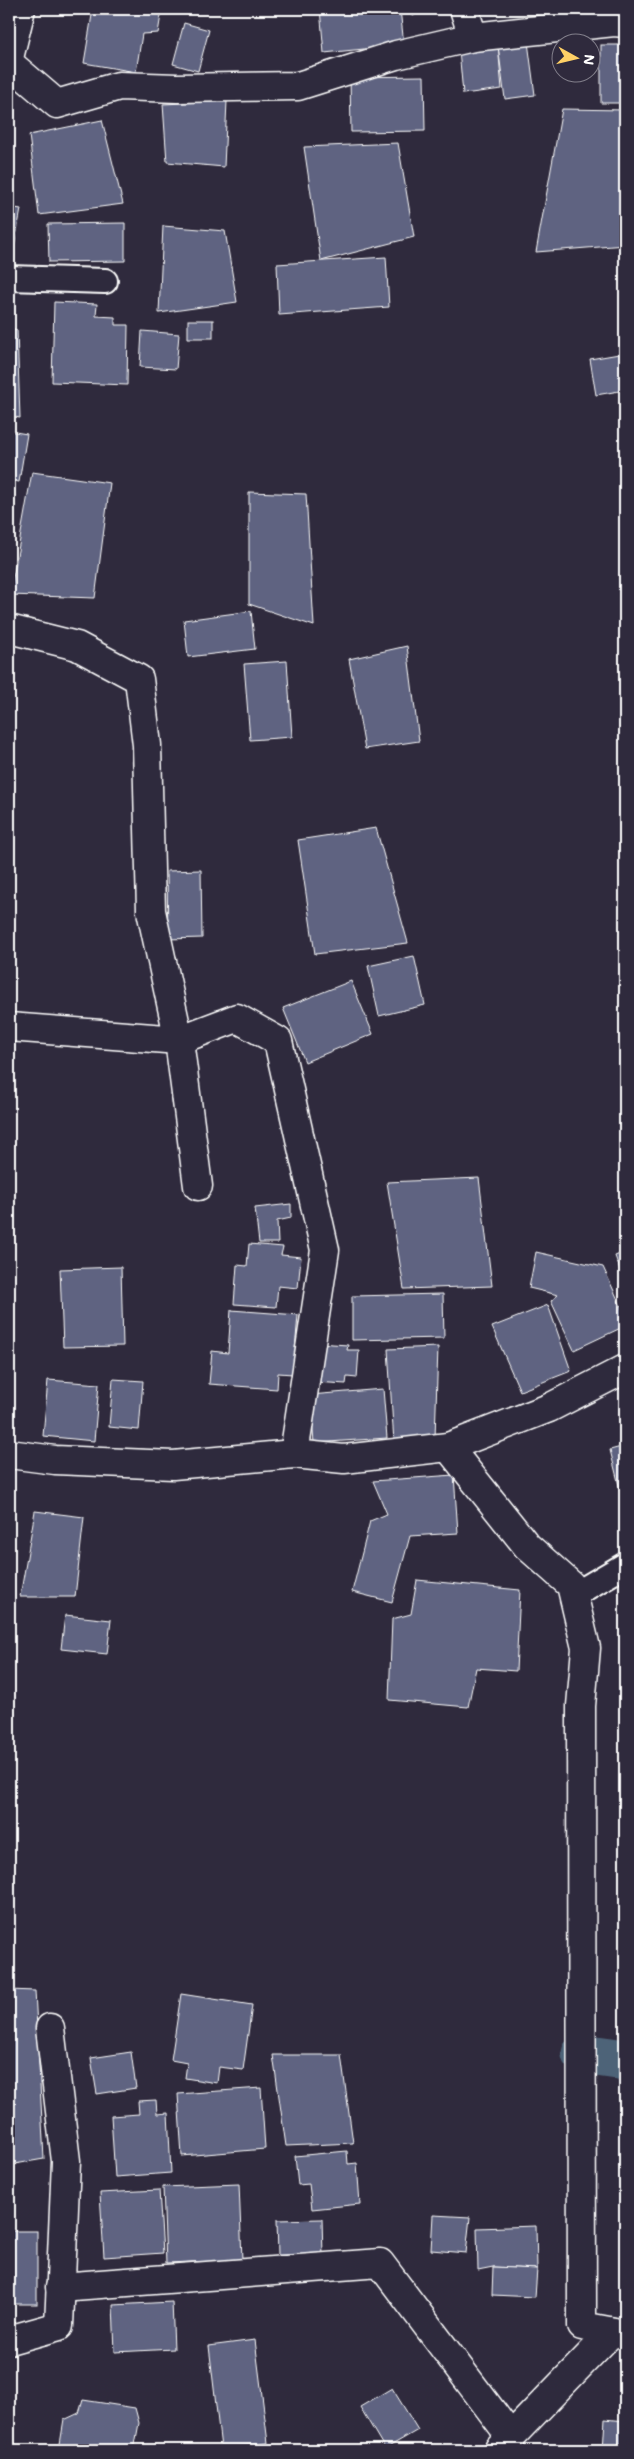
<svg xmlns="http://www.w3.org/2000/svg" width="634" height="2459" font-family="Mali,sans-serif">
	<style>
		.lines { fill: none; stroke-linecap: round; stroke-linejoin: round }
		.canal { stroke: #4d6478; stroke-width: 41 }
		.building { fill: #5f6481; stroke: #fff }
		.service-casing { stroke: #fff; stroke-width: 28 }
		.minor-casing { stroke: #fff; stroke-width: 31 }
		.service { stroke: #2f2a3d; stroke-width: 24 }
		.minor { stroke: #2f2a3d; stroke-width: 28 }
	</style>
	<rect width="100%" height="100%" fill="#2f2a3d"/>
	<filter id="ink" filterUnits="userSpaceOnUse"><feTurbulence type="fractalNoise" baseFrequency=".02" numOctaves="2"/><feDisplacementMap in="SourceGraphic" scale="10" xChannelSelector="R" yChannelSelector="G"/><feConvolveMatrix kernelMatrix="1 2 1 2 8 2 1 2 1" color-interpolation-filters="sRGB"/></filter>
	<g filter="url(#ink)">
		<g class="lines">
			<path class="canal" d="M582 2054 625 2060"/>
		</g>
		<g class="building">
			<path d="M93 9H162L158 33 142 34 136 72 84 63Z"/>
			<path d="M320 9H400L404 45 324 53Z"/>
			<path d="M409 9H425L413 16Z"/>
			<path d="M184 23 209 30 198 71 173 64Z"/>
			<path d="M528 42 535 95 505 99 498 46Z"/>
			<path d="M498 45 502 89 463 94 459 50Z"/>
			<rect x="601" y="45" width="24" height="58"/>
			<path d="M424 76 425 131 351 132 350 77Z"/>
			<path d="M227 101 224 167 167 162 163 104Z"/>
			<path d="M562 109 625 110V245L536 252Z"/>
			<path d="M102 120 123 204 39 215 29 135Z"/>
			<path d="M398 143 414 237 321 261 304 147Z"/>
			<path d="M9 207 21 209 13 253 9 252Z"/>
			<path d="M125 223V261L49 262 48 224Z"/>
			<path d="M163 226 225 231 237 302 159 313Z"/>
			<path d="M386 257 389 307 279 315 277 264Z"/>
			<path d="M54 302 97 304 96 316 115 317V325H128L127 385 52 382Z"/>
			<rect x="188" y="320" width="25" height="18"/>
			<path d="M9 327 17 330 20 418 9 416Z"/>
			<path d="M142 331 179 334 176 369 140 367Z"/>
			<path d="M625 353V390L596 395 590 359Z"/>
			<path d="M9 431 27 434 19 482 9 480Z"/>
			<path d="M32 472 110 483 95 598 10 595Z"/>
			<path d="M249 492 306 494 314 626 249 604Z"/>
			<path d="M251 611 255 649 188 657 184 620Z"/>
			<path d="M407 646 419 741 365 749 349 659Z"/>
			<path d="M287 661 292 737 250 740 244 664Z"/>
			<path d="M376 828 408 943 315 954 298 840Z"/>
			<path d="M201 870 202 938 168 939 167 871Z"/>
			<path d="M414 956 425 1005 379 1016 368 966Z"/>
			<path d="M351 981 373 1034 305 1062 283 1008Z"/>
			<path d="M479 1178 492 1286 404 1289 387 1182Z"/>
			<path d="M291 1204V1218L277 1221 278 1243H259L255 1208Z"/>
			<path d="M249 1244 283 1247 281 1255 301 1257 298 1288 278 1286 276 1307 234 1304 237 1265 247 1266Z"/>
			<path d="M536 1252 603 1267 625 1315V1326L574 1350 551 1301 558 1295 529 1288Z"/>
			<path d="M625 1252V1283L615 1256Z"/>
			<path d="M121 1267 123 1346 63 1347 60 1269Z"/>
			<path d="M443 1294 444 1338 352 1340V1296Z"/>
			<path d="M548 1305 571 1371 520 1391 492 1327Z"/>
			<path d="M231 1310 298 1315 293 1374 278 1373 277 1389 209 1384 212 1351 228 1353Z"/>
			<path d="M317 1343 348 1345 347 1350H359L357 1378 347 1377 346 1384 314 1382Z"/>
			<path d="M438 1347 435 1438 394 1443 388 1349Z"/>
			<path d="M113 1379 143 1381 139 1430 109 1427Z"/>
			<path d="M48 1380 99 1384 94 1441 43 1436Z"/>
			<path d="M383 1389 387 1438 314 1443 310 1395Z"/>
			<path d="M625 1446V1509L610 1450Z"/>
			<path d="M454 1475 458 1533 410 1536 392 1602 352 1592 370 1521 387 1514 373 1481Z"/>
			<path d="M35 1511 84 1517 75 1597H20Z"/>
			<path d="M417 1580 520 1590 516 1671 476 1668 468 1707 389 1700 392 1619 411 1614Z"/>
			<path d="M65 1615 111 1620 107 1654 61 1649Z"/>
			<path d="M9 1990 35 1991 44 2159 9 2165Z"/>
			<path d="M181 1994 252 2005 243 2070 219 2067 217 2083 185 2078 187 2063 171 2060Z"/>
			<path d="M131 2052 136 2088 97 2094 91 2058Z"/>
			<path d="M273 2055H341L353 2143 286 2146Z"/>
			<path d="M261 2088 265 2149 182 2156 178 2094Z"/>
			<path d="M156 2100 157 2114 168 2113 171 2173 115 2177 111 2116 139 2114 138 2101Z"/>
			<path d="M347 2151 348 2164 357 2163 360 2204 312 2209 309 2184 298 2185 295 2156Z"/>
			<path d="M239 2184 242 2260 166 2263 163 2187Z"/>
			<path d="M159 2190 163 2253 104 2257 100 2193Z"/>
			<path d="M433 2215 470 2217 466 2253 431 2250Z"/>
			<path d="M322 2219 323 2255H278L277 2220Z"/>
			<path d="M536 2226 537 2269 493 2267 478 2270 477 2228Z"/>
			<rect x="9" y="2231" width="28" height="73"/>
			<path d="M493 2267 537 2269 535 2297 492 2295Z"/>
			<path d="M172 2302 174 2349 115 2352 113 2305Z"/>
			<path d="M255 2340 268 2443 221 2448 209 2346Z"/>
			<path d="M392 2388 418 2430 385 2449 360 2407Z"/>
			<path d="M83 2400 135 2408 139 2423 134 2450H59L64 2420 79 2413Z"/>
			<path d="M605 2419 625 2421V2450H603Z"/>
		</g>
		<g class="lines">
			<g class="service-casing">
				<g id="service">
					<path d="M9 278 105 281"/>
					<path d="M574 1595 625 1565"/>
				</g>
			</g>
			<g class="minor-casing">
				<g id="minor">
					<path d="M464 9 473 37 614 22 625 23"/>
					<path d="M9 58 21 9"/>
					<path d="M9 63 57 104 119 86 177 88 298 86 396 55 473 37"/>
					<path d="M9 629 77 646 139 679 147 745 151 911 179 1040 9 1027"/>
					<path d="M198 1186 179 1040 237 1018 278 1041 325 1250 294 1454"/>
					<path d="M448 1447 527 1546 571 1585 586 1648 581 1706 582 2326 625 2334"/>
					<path d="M9 1454 55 1460 173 1465 294 1454 344 1459 448 1447 549 1408 625 1369"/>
					<path d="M60 2287 380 2263 511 2437"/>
					<path d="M9 2340 59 2326 66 2161 50 2028"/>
					<path d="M499 2449 612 2332"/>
				</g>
			</g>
			<use href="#service" class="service"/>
			<use href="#minor" class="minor"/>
		</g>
	</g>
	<rect width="634" height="2459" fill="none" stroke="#2f2a3d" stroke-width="30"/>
	<rect x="15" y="15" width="604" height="2429" fill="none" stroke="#fff" stroke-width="2" filter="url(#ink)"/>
	<g transform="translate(576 58) rotate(98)"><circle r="24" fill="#2f2a3d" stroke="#827f8b"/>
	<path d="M0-4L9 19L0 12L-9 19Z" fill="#ffd166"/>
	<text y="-8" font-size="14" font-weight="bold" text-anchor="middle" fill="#ffffff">N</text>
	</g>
</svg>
